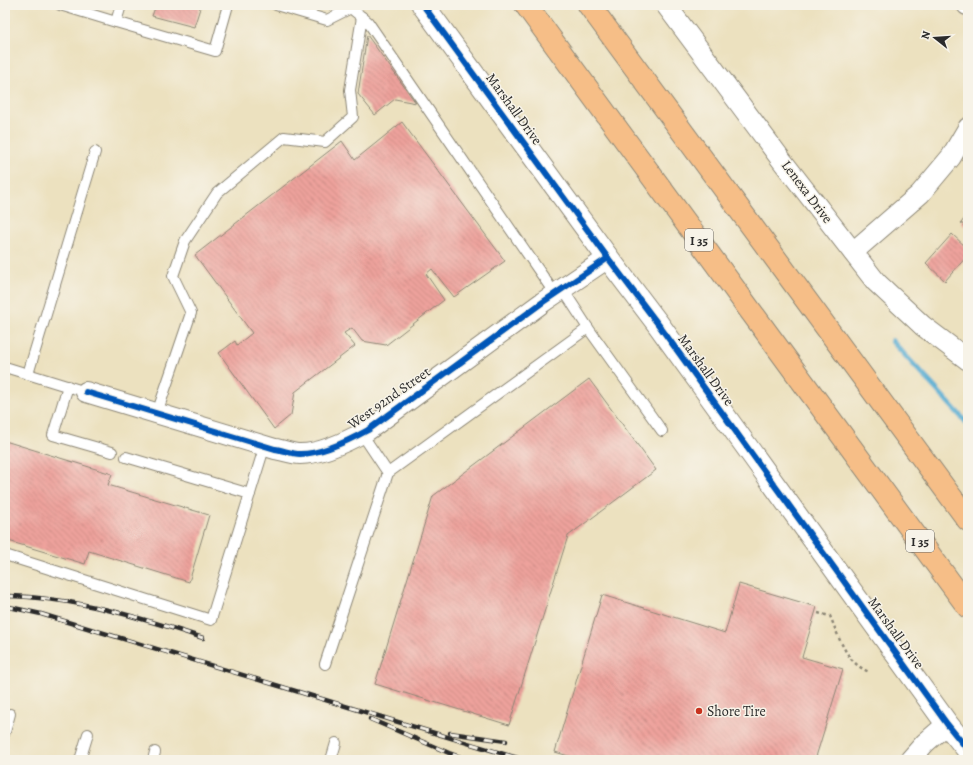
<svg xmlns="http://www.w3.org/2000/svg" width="973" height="765" font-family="Alegreya,serif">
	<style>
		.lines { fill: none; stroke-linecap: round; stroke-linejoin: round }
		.stream { stroke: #53abd1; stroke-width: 5.5 }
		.building { fill: url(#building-back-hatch) }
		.service-casing { stroke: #8c8675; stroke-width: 12 }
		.minor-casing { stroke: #8c8675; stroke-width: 22 }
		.tertiary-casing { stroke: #8c8675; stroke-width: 24 }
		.motorway-casing { stroke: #8c8675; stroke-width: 24 }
		.path { stroke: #8c8675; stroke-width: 2.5; stroke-dasharray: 3 3; stroke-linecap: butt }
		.service { stroke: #fff; stroke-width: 10 }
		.minor { stroke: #fff; stroke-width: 20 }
		.tertiary { stroke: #fff; stroke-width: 22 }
		.motorway { stroke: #f6be87; stroke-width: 22 }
		.rail-casing { stroke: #2b2b2b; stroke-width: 4.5 }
		.rail { stroke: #f7f3e8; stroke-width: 3; stroke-dasharray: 9; stroke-linecap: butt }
		.cycleway-casing { stroke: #f7f3e8; stroke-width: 8 }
		.cycleway { stroke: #0057b8; stroke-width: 6 }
		.poi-dot { fill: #c8321e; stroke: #f7f3e8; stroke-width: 1.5 }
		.labels { text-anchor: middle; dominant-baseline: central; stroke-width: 3; stroke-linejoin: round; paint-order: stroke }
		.shield { fill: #f7f3e8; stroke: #686764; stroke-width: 1 }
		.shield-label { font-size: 13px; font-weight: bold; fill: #2b2b2b }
		.street-label { font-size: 14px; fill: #2b2b2b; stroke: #f7f3e8 }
		.poi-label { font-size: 14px; fill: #2b2b2b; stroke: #f7f3e8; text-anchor: start }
	</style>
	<defs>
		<pattern id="building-back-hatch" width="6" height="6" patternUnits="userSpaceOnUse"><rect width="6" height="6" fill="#eea29c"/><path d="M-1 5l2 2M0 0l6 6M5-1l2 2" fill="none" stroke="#c1847f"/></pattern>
	</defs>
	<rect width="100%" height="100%" fill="#f7f3e8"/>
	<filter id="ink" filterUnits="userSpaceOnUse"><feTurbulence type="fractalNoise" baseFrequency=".025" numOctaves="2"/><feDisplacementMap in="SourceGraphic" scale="8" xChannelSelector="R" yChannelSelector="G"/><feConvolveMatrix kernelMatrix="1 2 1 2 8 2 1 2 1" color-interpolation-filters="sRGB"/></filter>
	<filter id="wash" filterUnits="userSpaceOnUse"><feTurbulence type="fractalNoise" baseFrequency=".012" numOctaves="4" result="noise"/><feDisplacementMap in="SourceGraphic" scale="16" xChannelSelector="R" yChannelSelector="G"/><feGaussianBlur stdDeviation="0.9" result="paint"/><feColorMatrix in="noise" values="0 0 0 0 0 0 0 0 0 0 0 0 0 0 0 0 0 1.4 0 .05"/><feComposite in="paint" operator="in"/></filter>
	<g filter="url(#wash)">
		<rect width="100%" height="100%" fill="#ece1bf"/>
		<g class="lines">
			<path class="stream" d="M892 341 968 424"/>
		</g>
		<g id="blocks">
			<g class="building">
				<path d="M156 5H201L194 27 152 16Z"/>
				<path d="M367 35 416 103 395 99 375 115 358 94Z"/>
				<path d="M402 122 505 261 454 297 432 269 426 274 444 300 386 345 362 341 352 328 344 333 355 346 295 392 291 415 274 429 219 353 235 341 237 345 252 333 195 255 342 141 355 160Z"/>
				<path d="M968 214V228L961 223Z"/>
				<path d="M952 234 968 249V255L945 281 926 263Z"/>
				<path d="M589 379 656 470 568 536 509 725 375 684 433 496Z"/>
				<path d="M5 441 112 474 108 485 209 515 189 582 89 551 85 564 5 540Z"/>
				<path d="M739 584 817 607 802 657 843 669 815 760H582L555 752 602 595 725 633Z"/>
			</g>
		</g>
	</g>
	<g filter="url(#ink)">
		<use href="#blocks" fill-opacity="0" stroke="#8c8675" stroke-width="1"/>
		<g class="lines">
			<g class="service-casing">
				<g id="service">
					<path d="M60 5 116 22"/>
					<path d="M121 5 116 22 215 51 228 5"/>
					<path d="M276 5 327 20 357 5"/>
					<path d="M347 5 368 22 555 294"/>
					<path d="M562 288 588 328"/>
					<path d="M5 367 86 392"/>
					<path d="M28 374 95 152"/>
					<path d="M68 386 53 435 112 452"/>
					<path d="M157 413 191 313 173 276 185 241 217 193 284 137 325 142 353 117 350 90 362 17"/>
					<path d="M362 434 388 473"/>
					<path d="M126 457 250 494"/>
					<path d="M5 555 211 620 265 445"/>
					<path d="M325 664 388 473 588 328 662 431"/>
					<path d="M5 732 10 714"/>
					<path d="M80 760 88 734"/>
					<path d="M153 760 155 752"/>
					<path d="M331 760 336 743"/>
				</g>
			</g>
			<g class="minor-casing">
				<g id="minor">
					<path d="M666 5 783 162 876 282 923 326 968 360"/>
					<path d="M967 5H968"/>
					<path d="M853 252 920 194 951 157 968 128"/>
					<path d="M86 392 275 449C283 450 292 454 300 454 321 454 350 440 368 430L543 302 608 258"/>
					<path d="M910 760 925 743 947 724"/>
				</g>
			</g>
			<g class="tertiary-casing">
				<path id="tertiary" d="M423 5 608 258 658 324 947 724 968 750"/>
			</g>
			<g class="motorway-casing">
				<g id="motorway">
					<path d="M526 5 968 607"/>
					<path d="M589 5 968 520"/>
				</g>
			</g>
			<path class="path" d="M818 613 830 616C839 637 846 664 870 672"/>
			<use href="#service" class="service"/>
			<use href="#minor" class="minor"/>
			<use href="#tertiary" class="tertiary"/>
			<use href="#motorway" class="motorway"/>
			<g class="rail-casing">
				<g id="rail">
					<path d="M5 596C74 597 139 617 203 638"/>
					<path d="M5 606 41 614 524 760"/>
					<path d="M370 719 449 753 469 760"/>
					<path d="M450 733 506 741"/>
				</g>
			</g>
			<use href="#rail" class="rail"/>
			<g class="cycleway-casing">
				<g id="cycleway">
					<path d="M423 5 608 258 658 324 947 724 968 750"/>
					<path d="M86 392 275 449C283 450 292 454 300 454 321 454 350 440 368 430L543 302 608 258"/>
				</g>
			</g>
			<use href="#cycleway" class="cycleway"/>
		</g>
	</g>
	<circle class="poi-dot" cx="699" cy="711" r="4"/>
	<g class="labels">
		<g class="shield">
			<rect x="685" y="229" width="28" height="22" rx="3"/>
			<rect x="906" y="530" width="28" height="22" rx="3"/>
		</g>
		<g class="shield-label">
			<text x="699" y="240">I 35</text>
			<text x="920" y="541">I 35</text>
		</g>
		<g class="street-label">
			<text transform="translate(514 109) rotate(54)">Marshall Drive</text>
			<text transform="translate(807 192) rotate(53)">Lenexa Drive</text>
			<text transform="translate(706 370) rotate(54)">Marshall Drive</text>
			<text transform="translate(389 398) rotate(-35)">West 92nd Street</text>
			<text transform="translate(896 633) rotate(54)">Marshall Drive</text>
		</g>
		<g class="poi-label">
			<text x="707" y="711">Shore Tire</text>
		</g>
	</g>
	<rect width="973" height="765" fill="none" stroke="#f7f3e8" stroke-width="20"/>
	<g transform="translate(935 38) rotate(287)" stroke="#f7f3e8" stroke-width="3" paint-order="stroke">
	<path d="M0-3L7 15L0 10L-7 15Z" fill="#2b2b2b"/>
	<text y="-6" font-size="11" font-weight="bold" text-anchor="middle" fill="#2b2b2b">N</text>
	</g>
</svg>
